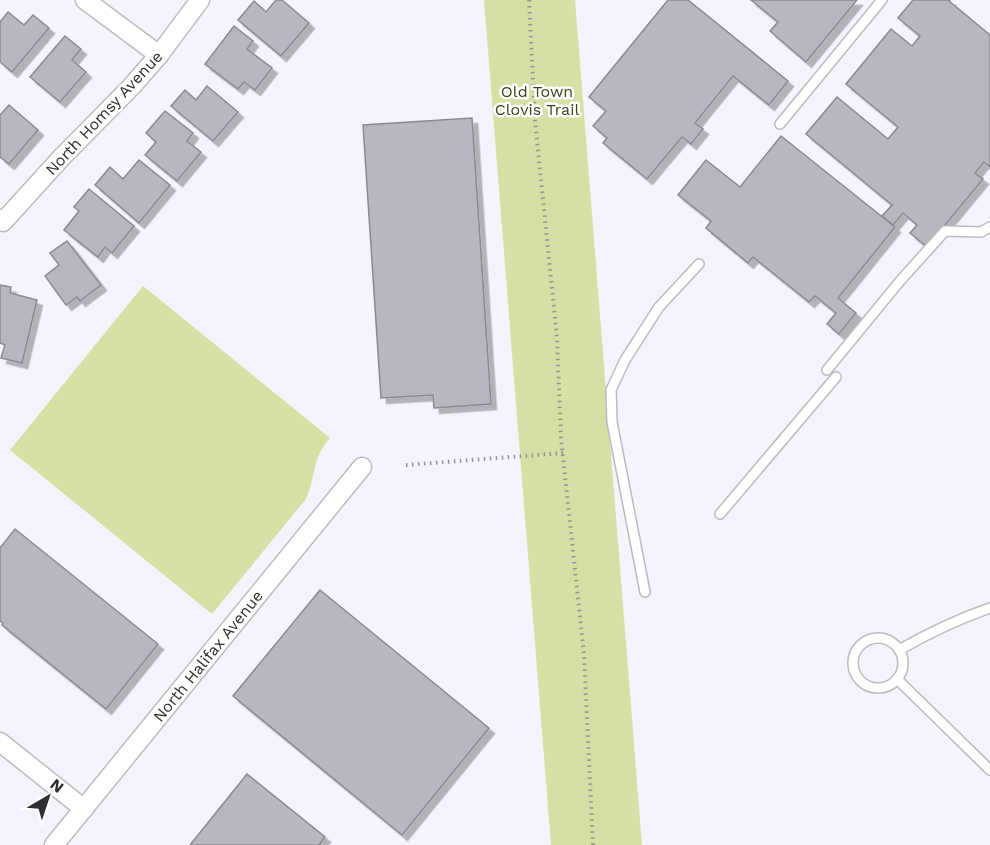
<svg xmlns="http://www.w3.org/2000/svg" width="990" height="845" font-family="'Work Sans',sans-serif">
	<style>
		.green { fill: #d7dfa4 }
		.building { fill: #b7b8bf; stroke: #898a91; stroke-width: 1.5; filter: url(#shadow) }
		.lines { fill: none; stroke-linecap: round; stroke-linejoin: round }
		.lane-casing { stroke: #bbbbc3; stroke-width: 12 }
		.street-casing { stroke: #bbbbc3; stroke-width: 21 }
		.path { stroke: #939499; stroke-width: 4; stroke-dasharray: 1.5 4.5; stroke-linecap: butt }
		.lane { stroke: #fff; stroke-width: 9 }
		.street { stroke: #fff; stroke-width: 18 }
		.labels { text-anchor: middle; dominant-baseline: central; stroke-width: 5; stroke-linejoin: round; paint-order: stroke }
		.park-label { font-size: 16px; fill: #3e421a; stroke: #fff }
		.street-label { font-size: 16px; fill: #2d2e31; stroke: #fff }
	</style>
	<defs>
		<filter id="shadow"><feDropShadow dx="5.5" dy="5.5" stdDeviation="0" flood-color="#0004"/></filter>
	</defs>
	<rect width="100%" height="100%" fill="#f3f4fc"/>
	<g class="green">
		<path d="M484 0H575L642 845H551Z"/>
		<path d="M143 286 330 438C312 458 316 476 306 499L212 614 10 450Z"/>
	</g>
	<g class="building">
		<path d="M276 0H282L309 23 281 56 238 20 254 1 266 12Z"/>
		<path d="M668 0H688L788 81 769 105 733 76 695 123 703 129 691 144 682 137 647 179 603 143 607 138 593 126 606 111 589 97Z"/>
		<path d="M751 0H857L806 62 770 31 778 22Z"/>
		<path d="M913 0H950L949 1 990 35V167L984 162 975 173 983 179 927 247 910 233 917 225 903 213 893 225 882 216 892 205 806 134 837 97 888 139 898 127 846 84 891 29 912 46 920 36 898 18Z"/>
		<path d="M8 12 24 25 33 15 49 28 12 72 0 62V22Z"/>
		<path d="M234 26 253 41 247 49 272 68 255 90 244 82 238 89 205 64Z"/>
		<path d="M65 36 81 49 72 60 86 72 60 102 30 77Z"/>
		<path d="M207 86 238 112 213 141 171 106 185 90 196 100Z"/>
		<path d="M9 105 38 130 9 164 0 157V115Z"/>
		<path d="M165 111 193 133 187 141 201 152 177 181 145 155 156 142 146 133Z"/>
		<path d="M472 118 491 404 434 408 433 395 381 398 363 125Z"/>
		<path d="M781 136 895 227 838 298 856 313 839 334 827 324 836 313 815 296 809 302 753 257 748 263 706 228 711 221 678 195 706 160 740 187Z"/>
		<path d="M139 160 170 185 139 223 95 185 110 167 123 179Z"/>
		<path d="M89 189 134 226 112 253 105 247 98 257 64 230 79 211 74 207Z"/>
		<path d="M67 241 101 285 80 301 77 297 66 305 45 276 59 265 50 253Z"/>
		<path d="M0 285 11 287 10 293 37 300 22 363 1 358 5 345 0 343Z"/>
		<path d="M15 529 158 644 106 709 2 625 3 623 0 621V548Z"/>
		<path d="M320 590 489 728 402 835 233 696Z"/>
		<path d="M247 774 325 837 319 845H190Z"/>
	</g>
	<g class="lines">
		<g class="lane-casing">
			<g id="lane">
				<path d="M780 124 882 0"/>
				<path d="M827 370 900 281 945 231 981 232 990 227"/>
				<path d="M720 514 836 377"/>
				<path d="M645 592 612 422 611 390 625 360 659 307 699 264"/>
				<circle cx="878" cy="663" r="25"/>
				<path d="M899 650C929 633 958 619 990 608"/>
				<path d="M897 679 990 770"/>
			</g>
		</g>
		<g class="street-casing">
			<g id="street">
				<path d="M85 0 159 55"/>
				<path d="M0 219 3 222 61 158 132 86 159 55 200 0"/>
				<path d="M0 742 84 809"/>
				<path d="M54 845 362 467"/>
			</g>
		</g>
		<g class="path">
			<path d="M529 0 535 120 557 338 561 438 584 654 593 845"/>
			<path d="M406 465 563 453"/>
		</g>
		<use href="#lane" class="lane"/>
		<use href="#street" class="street"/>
	</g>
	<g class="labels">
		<g class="park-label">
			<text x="537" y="91">Old Town<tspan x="537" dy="18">Clovis Trail</tspan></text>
		</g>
		<g class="street-label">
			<text transform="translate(104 113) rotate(-47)">North Homsy Avenue</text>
			<text transform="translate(208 656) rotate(-51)">North Halifax Avenue</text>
		</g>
	</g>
	<g transform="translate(48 797) rotate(39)" stroke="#ffffff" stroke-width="4.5" paint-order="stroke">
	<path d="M0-4.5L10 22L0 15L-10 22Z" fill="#2d2e31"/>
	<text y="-9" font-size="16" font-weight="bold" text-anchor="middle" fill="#2d2e31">N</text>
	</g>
</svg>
